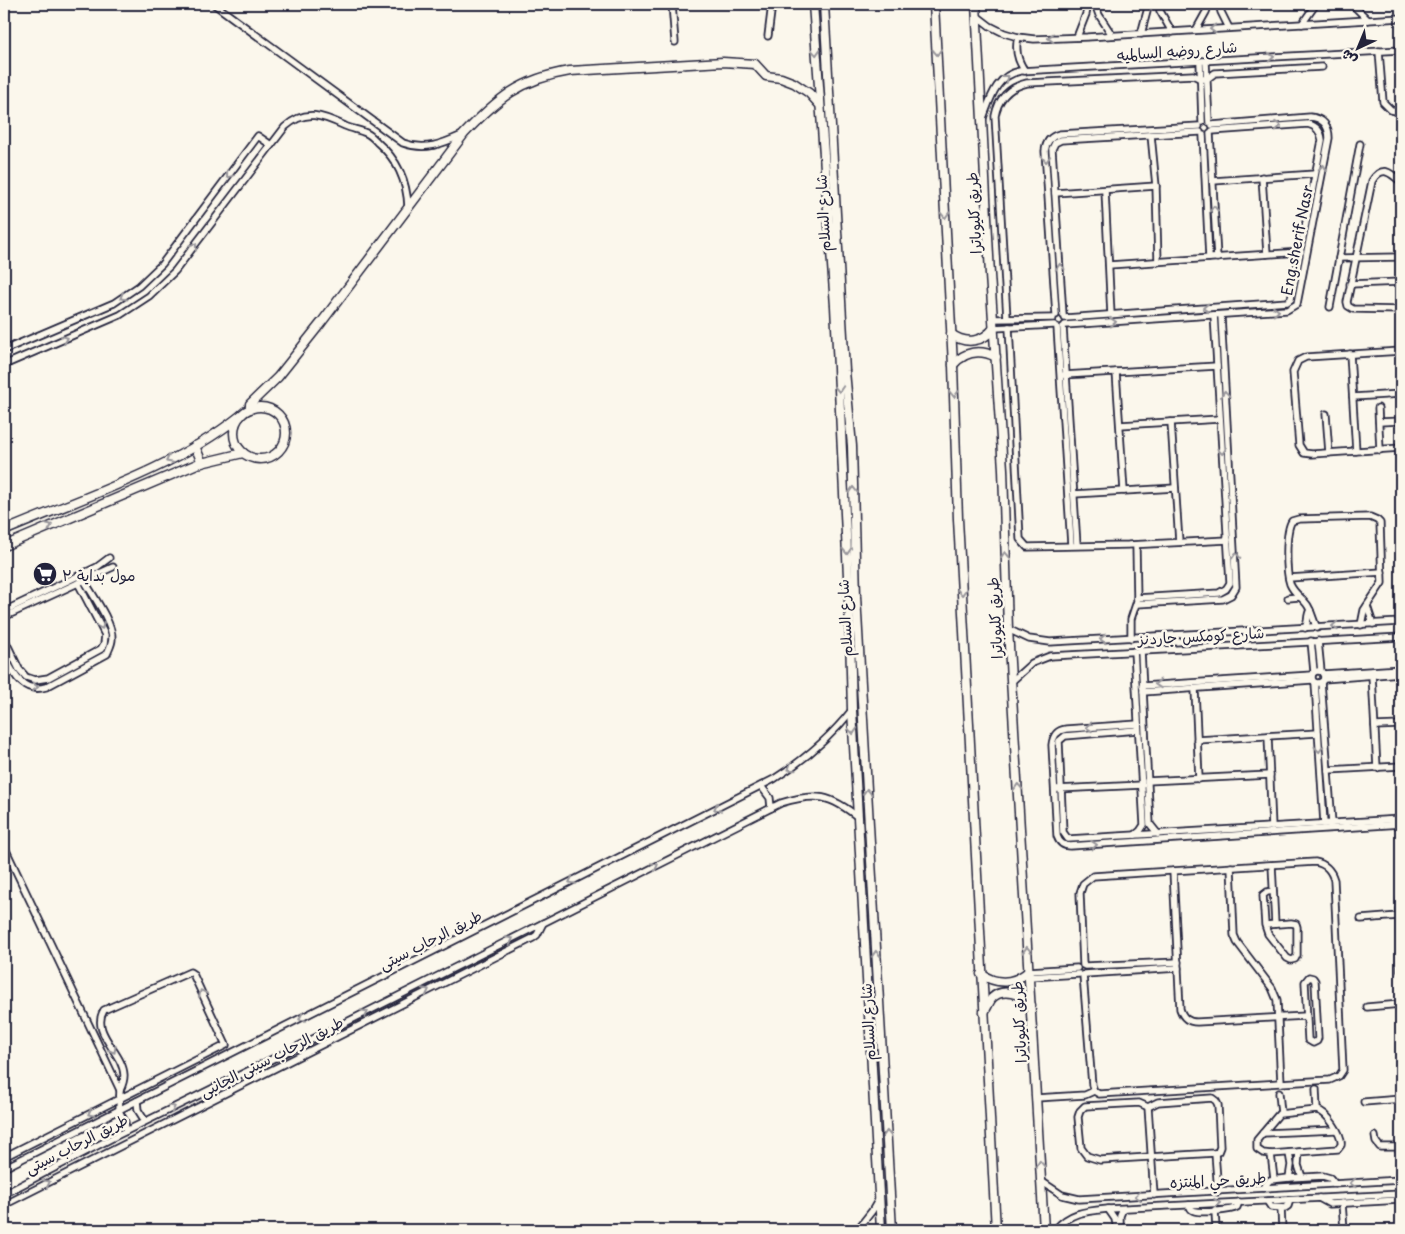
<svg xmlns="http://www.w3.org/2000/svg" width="1405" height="1234" font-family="'Playpen Sans','Playpen Sans Arabic',sans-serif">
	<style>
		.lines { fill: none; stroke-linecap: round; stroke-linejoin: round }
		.street-casing { stroke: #22223b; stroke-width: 9 }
		.secondary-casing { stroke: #22223b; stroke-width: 11 }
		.street { stroke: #fbf7ec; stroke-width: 5.5 }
		.secondary { stroke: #fbf7ec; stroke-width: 8 }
		.oneway { stroke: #99979c }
		.labels { text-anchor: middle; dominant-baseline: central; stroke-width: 5; stroke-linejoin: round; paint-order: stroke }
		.street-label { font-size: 15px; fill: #22223b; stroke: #fbf7ec }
		.poi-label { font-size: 15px; fill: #22223b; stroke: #fbf7ec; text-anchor: start }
	</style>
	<rect width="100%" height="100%" fill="#fbf7ec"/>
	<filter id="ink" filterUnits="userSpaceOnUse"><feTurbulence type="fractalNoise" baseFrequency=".02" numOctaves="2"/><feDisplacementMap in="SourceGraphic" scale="10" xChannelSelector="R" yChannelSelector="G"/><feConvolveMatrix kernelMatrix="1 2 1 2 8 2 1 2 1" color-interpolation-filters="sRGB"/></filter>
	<g filter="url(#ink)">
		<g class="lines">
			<g class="street-casing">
				<g id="street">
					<path d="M214 4 403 143C425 151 442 144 462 135"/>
					<path d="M672 4 675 42"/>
					<path d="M1095 4 1099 15 1112 35"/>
					<path d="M1159 4 1160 11 1172 32"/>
					<path d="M1219 4 1221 12 1229 28"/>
					<path d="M1352 4 1368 20"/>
					<path d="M977 16 990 26 1004 33 1018 37 1034 39 1087 37 1401 18"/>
					<path d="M1302 24 1316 4"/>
					<path d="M1196 30 1206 12 1209 4"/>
					<path d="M1141 34 1149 4"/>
					<path d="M768 36 772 4"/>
					<path d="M1018 37C1015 49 1017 60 1025 71"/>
					<path d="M1077 37 1086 14 1088 4"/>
					<path d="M1379 51 1383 102 1391 110 1401 112"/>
					<path d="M1200 62 1202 122"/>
					<path d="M1206 62 1209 122"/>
					<path d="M983 118C991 97 996 76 1020 71L1401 50"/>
					<path d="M1210 133 1217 258"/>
					<path d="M1151 135 1156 186 1158 262"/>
					<path d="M1203 135 1209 258"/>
					<path d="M1262 177 1267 254"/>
					<path d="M1213 181 1315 174"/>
					<path d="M1401 182C1390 172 1382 165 1372 181L1347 302 1348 306 1353 309 1401 310"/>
					<path d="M1105 191 1111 315"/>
					<path d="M1055 193 1156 186"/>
					<path d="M1339 258 1401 257"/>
					<path d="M1109 265 1301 252"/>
					<path d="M1350 284 1401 282"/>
					<path d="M1330 307 1360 144"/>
					<path d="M1056 315 1045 151C1046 142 1051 136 1060 134L1199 126"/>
					<path d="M1063 315 1052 149 1055 143 1061 140 1200 132"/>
					<path d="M1007 318 995 116C998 99 1009 87 1027 83L1193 75 1201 79H1207L1215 73 1322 67"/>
					<path d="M1065 318 1287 302 1291 299 1322 140C1321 131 1316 126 1308 124L1212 131"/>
					<path d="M993 319 1053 318"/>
					<path d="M1065 325 1287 310 1297 304 1329 138C1329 126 1323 118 1310 117L1212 125"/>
					<path d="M1009 327 1020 539 1027 547 1128 545 1228 540"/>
					<path d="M1057 327 1071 545"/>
					<path d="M1063 327 1077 545"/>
					<path d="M994 328 1054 325"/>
					<path d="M4 350 114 303 139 286 162 264 258 136 271 145"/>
					<path d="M1401 351 1306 357 1298 361 1293 372 1299 445 1304 453 1312 454 1401 448"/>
					<path d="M1350 354 1356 451"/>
					<path d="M4 365 120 315 149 296 175 271 285 127C306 108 323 116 345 126 352 129 360 130 366 133 371 135 375 140 378 143 398 160 407 181 408 207"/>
					<path d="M1116 372 1124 491"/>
					<path d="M1064 375 1217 366"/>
					<path d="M1353 397 1401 394"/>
					<path d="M1378 408 1380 450"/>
					<path d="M1326 414 1329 453"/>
					<path d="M1171 422 1179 542"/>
					<path d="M1379 422 1401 421"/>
					<path d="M1120 425 1220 419"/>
					<path d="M1074 494 1175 488"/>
					<path d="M1289 578 1382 572"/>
					<path d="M1137 598 1219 593 1226 589 1230 583 1214 315"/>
					<path d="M1288 598 1299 597"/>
					<path d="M1137 604 1223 599 1231 595 1236 587 1221 315"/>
					<path d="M1367 606 1373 624"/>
					<path d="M4 611 97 567 109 558"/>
					<path d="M4 617 113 567"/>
					<path d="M1305 628C1309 622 1306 616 1310 610"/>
					<path d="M1317 628C1313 620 1312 613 1308 606 1303 598 1294 594 1290 584 1286 573 1285 531 1292 521L1299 519 1370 517 1377 520 1380 523 1382 583 1364 610 1361 625"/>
					<path d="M1008 629 1029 639 1050 642 1401 622"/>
					<path d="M4 638 19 669 26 677 35 680 48 678 101 649 104 644 105 635 78 583"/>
					<path d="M1131 638V619L1137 601 1136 545"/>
					<path d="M1311 641 1314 672"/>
					<path d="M1318 641 1321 671"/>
					<path d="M1134 651 1144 825 1140 831 1135 835"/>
					<path d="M1141 651 1150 824 1158 834"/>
					<path d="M4 655C13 673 22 694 46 687L107 654C109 649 112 644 112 639 113 623 92 594 84 580"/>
					<circle cx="1318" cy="677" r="6"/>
					<path d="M1323 674 1401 669"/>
					<path d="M1372 675 1377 768"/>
					<path d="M1324 679 1401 673"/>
					<path d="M1011 682 1032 663 1050 656 1401 637"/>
					<path d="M1321 682 1332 823"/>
					<path d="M1315 683 1324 824"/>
					<path d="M1142 686 1312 675"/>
					<path d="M1195 689 1199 779"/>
					<path d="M1143 692 1312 680"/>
					<path d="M1138 724 1066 729C1057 730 1053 736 1052 745L1057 836C1059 842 1063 846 1070 846L1401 824"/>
					<path d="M1375 726 1401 725"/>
					<path d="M1138 730 1065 736 1059 741 1063 832 1068 839 1401 819"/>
					<path d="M1268 736 1272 827"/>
					<path d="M1197 740 1318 733"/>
					<path d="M1328 770 1401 766"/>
					<path d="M1147 781 1270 775"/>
					<path d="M761 786 770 798 771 808"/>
					<path d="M1057 789 1143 785"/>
					<path d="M4 846 120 1090 119 1111 125 1122 126 1131"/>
					<path d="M1272 865 1275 924"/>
					<path d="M1231 867 1234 935 1237 942 1272 988 1277 1000 1281 1083"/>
					<path d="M1173 871 1180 1009C1183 1018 1188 1022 1197 1022L1306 1016"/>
					<path d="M1361 919 1399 916"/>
					<path d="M1265 925 1268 934 1287 958 1291 960 1295 959 1297 955V927L1296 924 1291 923 1265 925 1263 895 1267 892 1273 891"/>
					<path d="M1401 950 1399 909 1401 898"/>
					<path d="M1401 950V971"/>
					<path d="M1083 965 1080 893 1083 884 1093 876 1315 862C1326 864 1331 870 1334 880L1343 1070 1339 1076 1330 1080 1099 1094 1094 1091 1092 1085 1083 975"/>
					<path d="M1085 966 1178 962"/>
					<path d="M1029 971 1077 968"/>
					<path d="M1085 974 1178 968"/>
					<path d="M1029 977 1079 974"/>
					<path d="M1309 977 1313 978 1315 981 1318 1038 1317 1041 1313 1043 1308 1040 1305 982Z"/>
					<path d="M1367 1007 1401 1004"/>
					<path d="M1316 1089 1317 1110"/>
					<path d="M1279 1093 1281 1113"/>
					<path d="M1036 1098 1085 1095 1094 1091"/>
					<path d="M1212 1098 1216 1101 1218 1105 1220 1147 1218 1152 1215 1153 1100 1160 1087 1156 1081 1148 1078 1117 1080 1111 1085 1106 1139 1103 1148 1107 1158 1102Z"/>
					<path d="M137 1101 138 1110 145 1121"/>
					<path d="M1364 1102 1401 1099"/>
					<path d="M1148 1107 1154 1195"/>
					<path d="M1317 1110C1327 1112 1343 1135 1341 1145L1338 1149 1271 1154 1263 1153 1257 1149V1140L1279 1114Z"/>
					<path d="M1263 1133 1336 1130"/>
					<path d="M1375 1136 1376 1142 1380 1147H1401"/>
					<path d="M1299 1152 1298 1165 1302 1177"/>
					<path d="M1215 1153 1218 1192"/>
					<path d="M1271 1154 1274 1179"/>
					<path d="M4 1157 226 1045 193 974 190 972 104 1010C90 1033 123 1052 124 1075 124 1080 122 1086 120 1090"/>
					<path d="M4 1168 774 779C804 760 830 738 852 710"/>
					<path d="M1289 1178 1291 1165 1289 1153"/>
					<path d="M1041 1181 1062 1195 1079 1199 1401 1180"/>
					<path d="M1263 1188 1270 1180 1289 1178 1323 1176 1330 1178 1335 1184"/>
					<path d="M4 1194 118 1135 333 1029 781 803C816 792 831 795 859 818"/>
					<path d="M1319 1198 1330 1204 1401 1200"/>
					<path d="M1267 1201 1271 1207 1285 1208 1288 1206 1290 1200"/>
					<path d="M1342 1203 1344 1230"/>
					<path d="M4 1205 533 938 537 935 543 923"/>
					<path d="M1189 1205C1191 1208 1190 1210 1195 1211 1202 1213 1231 1211 1237 1207L1239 1202"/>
					<path d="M1281 1208 1282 1230"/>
					<path d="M1108 1209 1115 1219 1117 1230"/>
					<path d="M1215 1210 1216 1230"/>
					<path d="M1120 1226V1216L1123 1209"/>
					<path d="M857 1230 872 1211 879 1199"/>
					<path d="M1055 1230C1069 1212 1087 1211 1108 1209L1401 1194"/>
				</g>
			</g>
			<g class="secondary-casing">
				<g id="secondary">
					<path d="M813 4 835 306 849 597 852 710 881 1230"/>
					<path d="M824 4 845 371 852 446 856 596 892 1230"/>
					<path d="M934 4 953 365 958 519 996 1230"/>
					<path d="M976 4 990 275 1003 469 1008 629 1044 1230"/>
					<path d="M951 334C966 345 983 342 994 328"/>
					<path d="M953 365C965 351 980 349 996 357"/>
					<circle cx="260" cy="433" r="26"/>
					<path d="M250 409V404L278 377 321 323 464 134C497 99 520 79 570 71L723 62 755 64 766 76 781 78 794 83 809 93 819 104"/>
					<path d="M195 446 202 463"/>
					<path d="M4 531C83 497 172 470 240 416"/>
					<path d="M4 546 197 464 243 453"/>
					<path d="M981 974C997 985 1014 984 1029 971"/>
					<path d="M984 1012C987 1008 989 1002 992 998 1003 987 1023 994 1031 1005"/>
				</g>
			</g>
			<use href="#street" class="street"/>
			<use href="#secondary" class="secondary"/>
		</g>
		<defs><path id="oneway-chevron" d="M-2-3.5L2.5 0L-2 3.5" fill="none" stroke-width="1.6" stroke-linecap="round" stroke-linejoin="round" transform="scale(1.25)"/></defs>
		<g class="oneway">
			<use href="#oneway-chevron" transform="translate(1213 29) rotate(177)"/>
			<use href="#oneway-chevron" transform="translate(1051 38) rotate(178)"/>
			<use href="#oneway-chevron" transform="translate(816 52) rotate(86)"/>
			<use href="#oneway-chevron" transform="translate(937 52) rotate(87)"/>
			<use href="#oneway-chevron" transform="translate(1271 57) rotate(-3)"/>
			<use href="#oneway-chevron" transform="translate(1006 78) rotate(-37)"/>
			<use href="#oneway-chevron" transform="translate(1278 126) rotate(-4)"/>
			<use href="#oneway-chevron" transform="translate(1046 159) rotate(87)"/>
			<use href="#oneway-chevron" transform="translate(1323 168) rotate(-80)"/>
			<use href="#oneway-chevron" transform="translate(229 175) rotate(127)"/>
			<use href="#oneway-chevron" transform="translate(1214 209) rotate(-93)"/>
			<use href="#oneway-chevron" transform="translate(945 215) rotate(87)"/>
			<use href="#oneway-chevron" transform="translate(194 246) rotate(-53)"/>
			<use href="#oneway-chevron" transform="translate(1060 267) rotate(-94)"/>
			<use href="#oneway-chevron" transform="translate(123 297) rotate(149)"/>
			<use href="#oneway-chevron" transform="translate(1206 308) rotate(176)"/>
			<use href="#oneway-chevron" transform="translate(1276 311) rotate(-4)"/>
			<use href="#oneway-chevron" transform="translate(1113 322) rotate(-4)"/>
			<use href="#oneway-chevron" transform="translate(65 339) rotate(-23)"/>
			<use href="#oneway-chevron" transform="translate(839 389) rotate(87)"/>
			<use href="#oneway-chevron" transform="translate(954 394) rotate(88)"/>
			<use href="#oneway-chevron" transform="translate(1225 394) rotate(-94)"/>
			<use href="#oneway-chevron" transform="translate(1222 451) rotate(86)"/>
			<use href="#oneway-chevron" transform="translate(169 460) rotate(153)"/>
			<use href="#oneway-chevron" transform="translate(853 490) rotate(-91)"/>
			<use href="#oneway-chevron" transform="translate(49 526) rotate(-23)"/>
			<use href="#oneway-chevron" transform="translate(847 551) rotate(87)"/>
			<use href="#oneway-chevron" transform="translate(1005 555) rotate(-93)"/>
			<use href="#oneway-chevron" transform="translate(1236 556) rotate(-94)"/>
			<use href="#oneway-chevron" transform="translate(962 592) rotate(87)"/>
			<use href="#oneway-chevron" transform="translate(101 626) rotate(65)"/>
			<use href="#oneway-chevron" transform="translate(1335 626) rotate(177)"/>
			<use href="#oneway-chevron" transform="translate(1103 639) rotate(177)"/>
			<use href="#oneway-chevron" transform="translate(1158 684) rotate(176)"/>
			<use href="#oneway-chevron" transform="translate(35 687) rotate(4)"/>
			<use href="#oneway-chevron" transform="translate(1089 727) rotate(176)"/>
			<use href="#oneway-chevron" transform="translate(853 731) rotate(86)"/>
			<use href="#oneway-chevron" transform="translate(1319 749) rotate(86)"/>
			<use href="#oneway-chevron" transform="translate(791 768) rotate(146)"/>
			<use href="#oneway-chevron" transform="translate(1018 787) rotate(-93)"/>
			<use href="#oneway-chevron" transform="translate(867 792) rotate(-93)"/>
			<use href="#oneway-chevron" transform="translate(717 808) rotate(153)"/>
			<use href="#oneway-chevron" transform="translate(1094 845) rotate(-4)"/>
			<use href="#oneway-chevron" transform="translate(655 866) rotate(-27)"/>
			<use href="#oneway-chevron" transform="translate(572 881) rotate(153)"/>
			<use href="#oneway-chevron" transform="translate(510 940) rotate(-27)"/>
			<use href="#oneway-chevron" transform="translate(1027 950) rotate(-93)"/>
			<use href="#oneway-chevron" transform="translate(876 954) rotate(-93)"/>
			<use href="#oneway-chevron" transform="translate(426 991) rotate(-27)"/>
			<use href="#oneway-chevron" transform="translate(202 993) rotate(-116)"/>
			<use href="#oneway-chevron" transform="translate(365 1013) rotate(-27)"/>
			<use href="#oneway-chevron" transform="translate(302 1018) rotate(153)"/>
			<use href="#oneway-chevron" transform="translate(113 1050) rotate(61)"/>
			<use href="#oneway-chevron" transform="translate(172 1108) rotate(-26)"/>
			<use href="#oneway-chevron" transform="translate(91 1113) rotate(153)"/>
			<use href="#oneway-chevron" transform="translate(887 1134) rotate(-93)"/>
			<use href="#oneway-chevron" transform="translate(1040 1164) rotate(-93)"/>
			<use href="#oneway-chevron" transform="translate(47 1183) rotate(-27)"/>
			<use href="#oneway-chevron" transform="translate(1353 1183) rotate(177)"/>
			<use href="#oneway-chevron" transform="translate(1138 1196) rotate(177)"/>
			<use href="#oneway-chevron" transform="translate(1217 1203) rotate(-4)"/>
		</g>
	</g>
	<defs>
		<g id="supermarket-disc" transform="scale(1.25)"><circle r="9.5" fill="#22223b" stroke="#fbf7ec"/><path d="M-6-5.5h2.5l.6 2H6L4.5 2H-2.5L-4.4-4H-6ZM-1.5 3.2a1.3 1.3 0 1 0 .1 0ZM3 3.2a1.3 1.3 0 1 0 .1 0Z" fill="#fff"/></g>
	</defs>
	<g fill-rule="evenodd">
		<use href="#supermarket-disc" x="45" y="574"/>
	</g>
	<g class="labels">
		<g class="street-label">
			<text transform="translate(1177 50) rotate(-4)">شارع روضه السالميه</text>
			<text transform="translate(822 213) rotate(-93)">شارع السلام</text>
			<text transform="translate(973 213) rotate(-93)">طريق كليوباترا</text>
			<text transform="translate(1296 240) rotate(-79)">Eng.sherif Nasr</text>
			<text transform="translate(844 618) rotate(-93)">شارع السلام</text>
			<text transform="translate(994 618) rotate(-93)">طريق كليوباترا</text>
			<text transform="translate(1201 635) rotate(-3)">شارع كومكس جاردنز</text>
			<text transform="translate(430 939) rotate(-27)">طريق الرحاب سيتى</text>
			<text transform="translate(867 1022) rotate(-93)">شارع السلام</text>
			<text transform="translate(1018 1022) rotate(-93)">طريق كليوباترا</text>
			<text transform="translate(271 1056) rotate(-27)">طريق الرحاب سيتى الجانبى</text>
			<text transform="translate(76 1143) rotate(-27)">طريق الرحاب سيتى</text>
			<text transform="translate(1218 1179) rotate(-3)">طريق حي المنتزه</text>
		</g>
		<g class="poi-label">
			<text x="62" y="574">مول بداية ۲</text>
		</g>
	</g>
	<rect width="1405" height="1234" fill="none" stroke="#fbf7ec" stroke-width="20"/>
	<rect x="10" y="10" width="1385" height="1214" fill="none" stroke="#22223b" stroke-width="2" filter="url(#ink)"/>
	<g transform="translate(1358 48) rotate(224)" stroke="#fbf7ec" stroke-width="4" paint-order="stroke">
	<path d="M0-4L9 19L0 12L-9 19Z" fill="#22223b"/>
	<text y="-8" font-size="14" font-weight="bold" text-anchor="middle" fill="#22223b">ش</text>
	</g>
</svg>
